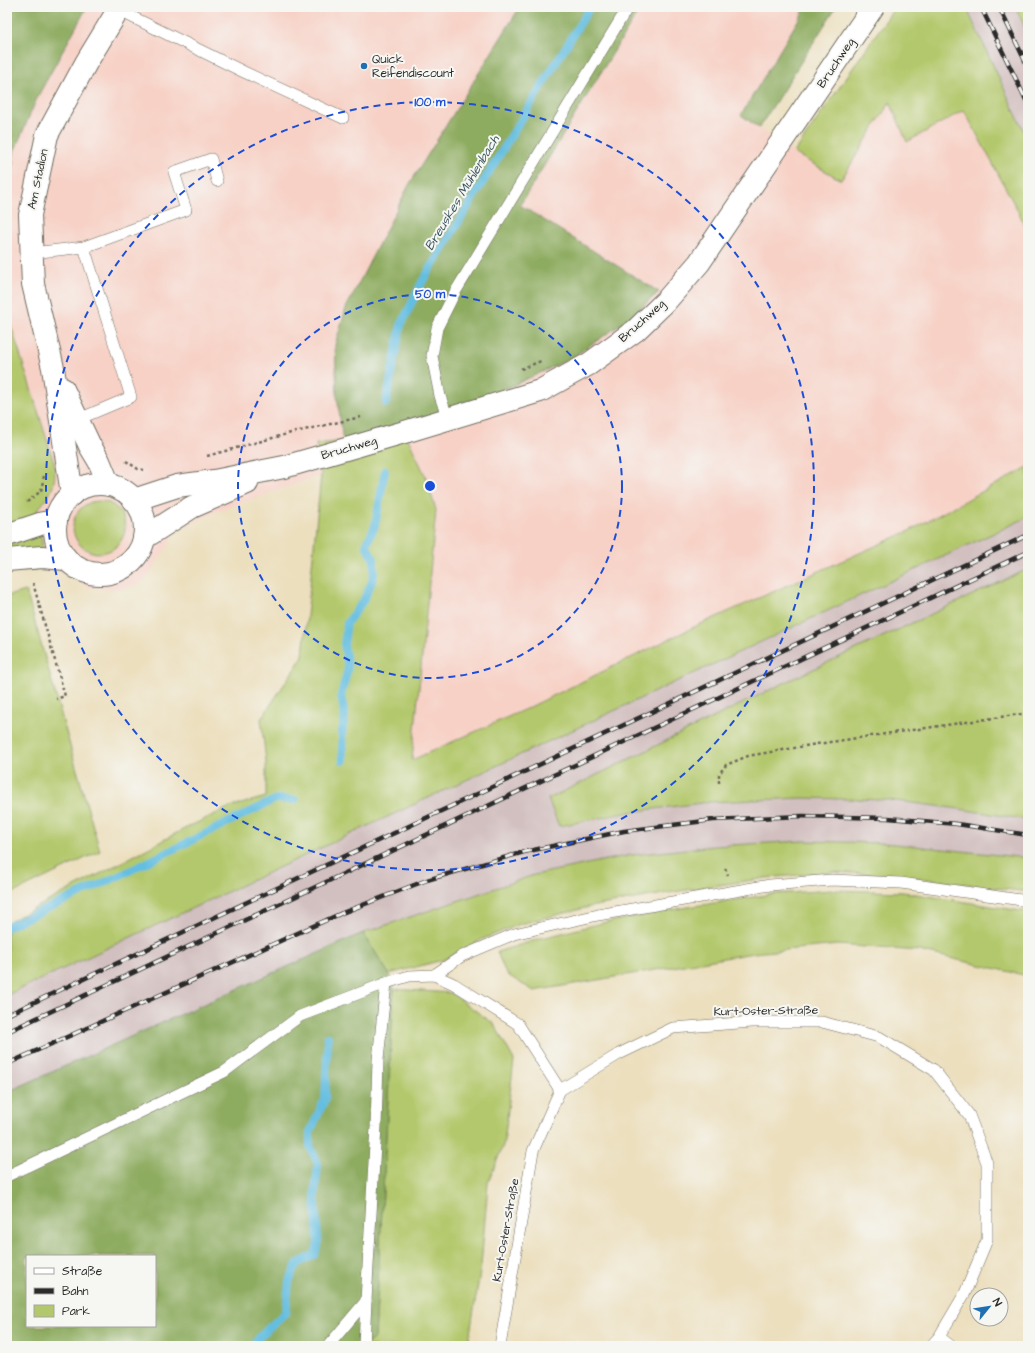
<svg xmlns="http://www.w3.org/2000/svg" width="1035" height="1353" font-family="'Architects Daughter',sans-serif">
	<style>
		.built { fill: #f7d1c6 }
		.industrial { fill: #d2bfbf }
		.green { fill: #b3c86c; stroke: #6f7a4c }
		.forest { fill: #8eac60; stroke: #5c6c46; fill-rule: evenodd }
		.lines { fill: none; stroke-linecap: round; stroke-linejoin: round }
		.stream { stroke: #64bee1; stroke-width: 8 }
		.lane-casing { stroke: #6f6a5e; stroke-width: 12 }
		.street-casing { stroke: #6f6a5e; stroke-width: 24 }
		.secondary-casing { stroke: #6f6a5e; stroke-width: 24 }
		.path { stroke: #6f6a5e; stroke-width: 2.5; stroke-dasharray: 3 3; stroke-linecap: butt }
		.lane { stroke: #fff; stroke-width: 11 }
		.street { stroke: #fff; stroke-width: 22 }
		.secondary { stroke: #fff; stroke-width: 22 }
		.rail-casing { stroke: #2b2b2b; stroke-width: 4.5 }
		.rail { stroke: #f6f6f2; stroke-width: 3; stroke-dasharray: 9; stroke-linecap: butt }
		.ring { fill: none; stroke: #1d4ed8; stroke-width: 2; stroke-dasharray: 7 5 }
		.poi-dot { fill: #1f6fb2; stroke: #f6f6f2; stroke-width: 1.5 }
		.labels { text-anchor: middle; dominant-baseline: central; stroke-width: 4; stroke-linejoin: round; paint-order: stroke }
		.poi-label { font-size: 12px; fill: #2b2b2b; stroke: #f6f6f2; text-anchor: start }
		.street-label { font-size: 12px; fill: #2b2b2b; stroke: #f6f6f2 }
		.water-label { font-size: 13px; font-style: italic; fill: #3c5762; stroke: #f6f6f2 }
		.centre { fill: #1d4ed8; stroke: #f6f6f2; stroke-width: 2 }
		.ring-label { font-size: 12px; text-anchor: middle; font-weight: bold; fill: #1d4ed8; stroke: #f6f6f2; stroke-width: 4; stroke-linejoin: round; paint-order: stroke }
	</style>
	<rect width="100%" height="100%" fill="#f6f6f2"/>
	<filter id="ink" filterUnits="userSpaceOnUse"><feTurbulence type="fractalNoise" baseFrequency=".025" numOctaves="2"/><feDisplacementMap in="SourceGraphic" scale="8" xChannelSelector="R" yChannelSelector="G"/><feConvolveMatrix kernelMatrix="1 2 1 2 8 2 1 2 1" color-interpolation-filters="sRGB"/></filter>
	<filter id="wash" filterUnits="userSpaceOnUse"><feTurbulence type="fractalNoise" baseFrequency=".012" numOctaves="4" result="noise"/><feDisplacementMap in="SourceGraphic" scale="16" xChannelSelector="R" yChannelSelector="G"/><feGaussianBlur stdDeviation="0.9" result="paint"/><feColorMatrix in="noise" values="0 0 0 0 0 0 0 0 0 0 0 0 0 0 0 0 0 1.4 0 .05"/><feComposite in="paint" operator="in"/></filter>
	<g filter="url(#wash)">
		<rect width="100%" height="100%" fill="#ecdfbe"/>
		<g class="built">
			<path d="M87 7H520L409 185 346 308 335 345 337 396 343 441 316 444 321 475 216 512 175 531 169 544 143 583 119 589 89 588 64 572 46 569 37 510 45 502 56 475 54 462 8 313 7 304V216L14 152 38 96Z"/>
			<path d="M641 7H806L741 115 794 153 841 180 891 102 908 142 964 110 1028 233V467L909 531 694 627 528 708 412 760 436 510 402 426 457 408 512 386 570 359 659 292 520 205Z"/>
		</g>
		<g class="industrial">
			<path d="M966 7H1015L1028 33V140Z"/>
			<path d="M1028 517V569L790 680 549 799 559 826 630 812 709 802 802 798 889 800 960 809 1028 820V858L885 843 804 841 714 846 631 855 534 875 363 933 7 1092V995Z"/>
		</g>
		<g class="green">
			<path d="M895 7H966L1028 140V233L1020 215 964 110 907 142 890 102 841 180 794 153Z"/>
			<path d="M1015 7H1028V33Z"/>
			<path d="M7 313 54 462C57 484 52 494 37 510L46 569 17 570 7 572Z"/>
			<path d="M402 426 425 475 436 510 412 760 528 708 694 627 909 531 1028 467V517L7 995V923L188 827 230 807 266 797V761L261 719 303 656 321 475 316 444 343 441Z"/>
			<circle cx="99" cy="527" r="26"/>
			<path d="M1028 569V820L960 809 889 800 802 798 709 802 630 812 559 826 548 799 790 680Z"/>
			<path d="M26 591 100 851 7 896V596Z"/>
			<path d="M804 841 885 843 1028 858V892L902 876 832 872 766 878 680 891 589 907 520 924 483 939 443 960 389 974 363 933 534 875 631 855 714 846Z"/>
			<path d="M833 890 903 892 1028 912V976L919 951 838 945 753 953 534 991 506 974 497 952 542 938 602 923 688 907 773 894Z"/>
			<path d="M394 989 451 993 494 1024 514 1060 504 1143 488 1183 481 1266 468 1346H364L375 1337Z"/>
		</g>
		<g class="forest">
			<path d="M7 7H87L38 96 14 152 7 216Z"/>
			<path d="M520 7H641L520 205 659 292 626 321 570 359 512 386 457 408 343 441 337 396 335 345 346 308 409 185Z"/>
			<path d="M806 7H836L759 128 741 115Z"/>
			<path d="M363 933 389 974 394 989 375 1338 364 1346H7V1092ZM27 1256H155V1326H27Z"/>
		</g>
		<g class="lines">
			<g class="stream">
				<path d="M386 403 401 325 422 282 590 7"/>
				<path d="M343 761 342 732 345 717 341 695 348 668 344 644 347 623 363 601 371 584 374 574V559L366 545 375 526 385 470"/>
				<path d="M7 927 123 874 276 799 295 800"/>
				<path d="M253 1346 260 1336 286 1312 289 1282 297 1264 315 1254 318 1243 315 1193 318 1164 310 1146V1132L325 1099 328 1037"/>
			</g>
		</g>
	</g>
	<g filter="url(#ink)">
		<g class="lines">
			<g class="lane-casing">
				<g id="lane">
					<path d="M118 10 244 72 343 118"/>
					<path d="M32 253 84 247 186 210 174 172 211 159 217 181"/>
					<path d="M448 419 440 396 432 356 437 328 454 294 628 7"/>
					<path d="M74 421 131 397 84 247"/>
					<path d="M434 975 462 956 514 934 598 915 770 885 832 880 901 883 1028 901"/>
					<path d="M7 1176 224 1072 300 1016 386 983 409 976 434 975 454 984 518 1024 560 1090"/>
					<path d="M328 1346 366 1301 376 1127 378 1060 386 983"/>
					<path d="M364 1346 366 1301"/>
					<path d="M500 1346 533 1151 560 1090 619 1054 673 1028 752 1022H822L879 1037 934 1070 969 1115 987 1163V1240L965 1293 939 1337 951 1346"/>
					<path d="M931 1346 939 1337"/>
				</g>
			</g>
			<g class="street-casing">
				<g id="street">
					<path d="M63 389 90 446 99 461 109 485"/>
					<path d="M72 494 53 368 33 284 30 215 47 135 86 63 120 7"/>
				</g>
			</g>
			<g class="secondary-casing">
				<g id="secondary">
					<circle cx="100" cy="529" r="45"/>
					<path d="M134 500 177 486 214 481 284 467 408 431 540 391 589 364 636 330 666 301 699 263 873 7"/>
					<path d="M7 535 43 523 56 521"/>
					<path d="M144 538 192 507 247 483"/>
					<path d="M7 560 42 557 66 559"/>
				</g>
			</g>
			<g class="path">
				<path d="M521 369 541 361"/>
				<path d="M207 456 291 433 361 417"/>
				<path d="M126 461 138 469 144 470"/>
				<path d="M27 502 41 491 44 476"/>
				<path d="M33 583 65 696 56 699"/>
				<path d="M719 783V774L726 765 748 756 817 744 1028 713"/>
				<path d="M725 868 728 875"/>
			</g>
			<use href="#lane" class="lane"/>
			<use href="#street" class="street"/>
			<use href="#secondary" class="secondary"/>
			<g class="rail-casing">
				<g id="rail">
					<path d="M981 7 1028 104"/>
					<path d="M999 7 1028 67"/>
					<path d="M7 1015 1028 535"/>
					<path d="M7 1032 1028 552"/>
					<path d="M7 1064 342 913 427 880 524 852 624 831 713 820 802 816 888 818 957 824 1028 835"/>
				</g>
			</g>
			<use href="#rail" class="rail"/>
		</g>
	</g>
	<g class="ring">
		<circle cx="430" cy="486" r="192"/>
		<circle cx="430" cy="486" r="384"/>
	</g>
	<circle class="poi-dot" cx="364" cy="66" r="4"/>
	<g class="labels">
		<g class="poi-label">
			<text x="372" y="59">Quick<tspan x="372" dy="14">Reifendiscount</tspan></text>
		</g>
		<g class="street-label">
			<text transform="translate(836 63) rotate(-56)">Bruchweg</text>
			<text transform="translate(38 179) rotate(-78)">Am Stadion</text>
			<text transform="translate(642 321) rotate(-42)">Bruchweg</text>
			<text transform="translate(349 448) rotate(-16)">Bruchweg</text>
			<text transform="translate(766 1011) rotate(-1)">Kurt-Oster-Straße</text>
			<text transform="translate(506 1230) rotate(-80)">Kurt-Oster-Straße</text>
		</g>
		<g class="water-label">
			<text transform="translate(462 193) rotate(-59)">Breuskes Mühlenbach</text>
		</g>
	</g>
	<circle cx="430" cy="486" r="6" class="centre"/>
	<g class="ring-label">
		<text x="430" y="106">100 m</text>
		<text x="430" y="298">50 m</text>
	</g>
	<rect width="1035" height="1353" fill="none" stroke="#f6f6f2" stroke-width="24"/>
	<rect x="26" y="1255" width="130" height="72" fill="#f6f6f2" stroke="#a5a5a2"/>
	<rect x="34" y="1268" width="20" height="6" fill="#ffffff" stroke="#a5a5a2"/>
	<text x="62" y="1275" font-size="12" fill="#2b2b2b">Straße</text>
	<rect x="34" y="1288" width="20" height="6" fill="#2b2b2b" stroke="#a5a5a2"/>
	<text x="62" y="1295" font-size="12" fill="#2b2b2b">Bahn</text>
	<rect x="34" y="1305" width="20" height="12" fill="#b3c86c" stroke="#a5a5a2"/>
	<text x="62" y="1315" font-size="12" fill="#2b2b2b">Park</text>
	<g transform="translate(989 1307) rotate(60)"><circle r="19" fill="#f6f6f2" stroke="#a5a5a2"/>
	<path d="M0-3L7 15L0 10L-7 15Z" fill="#1f6fb2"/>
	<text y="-6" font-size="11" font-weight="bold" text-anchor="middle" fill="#2b2b2b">N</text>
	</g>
</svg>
